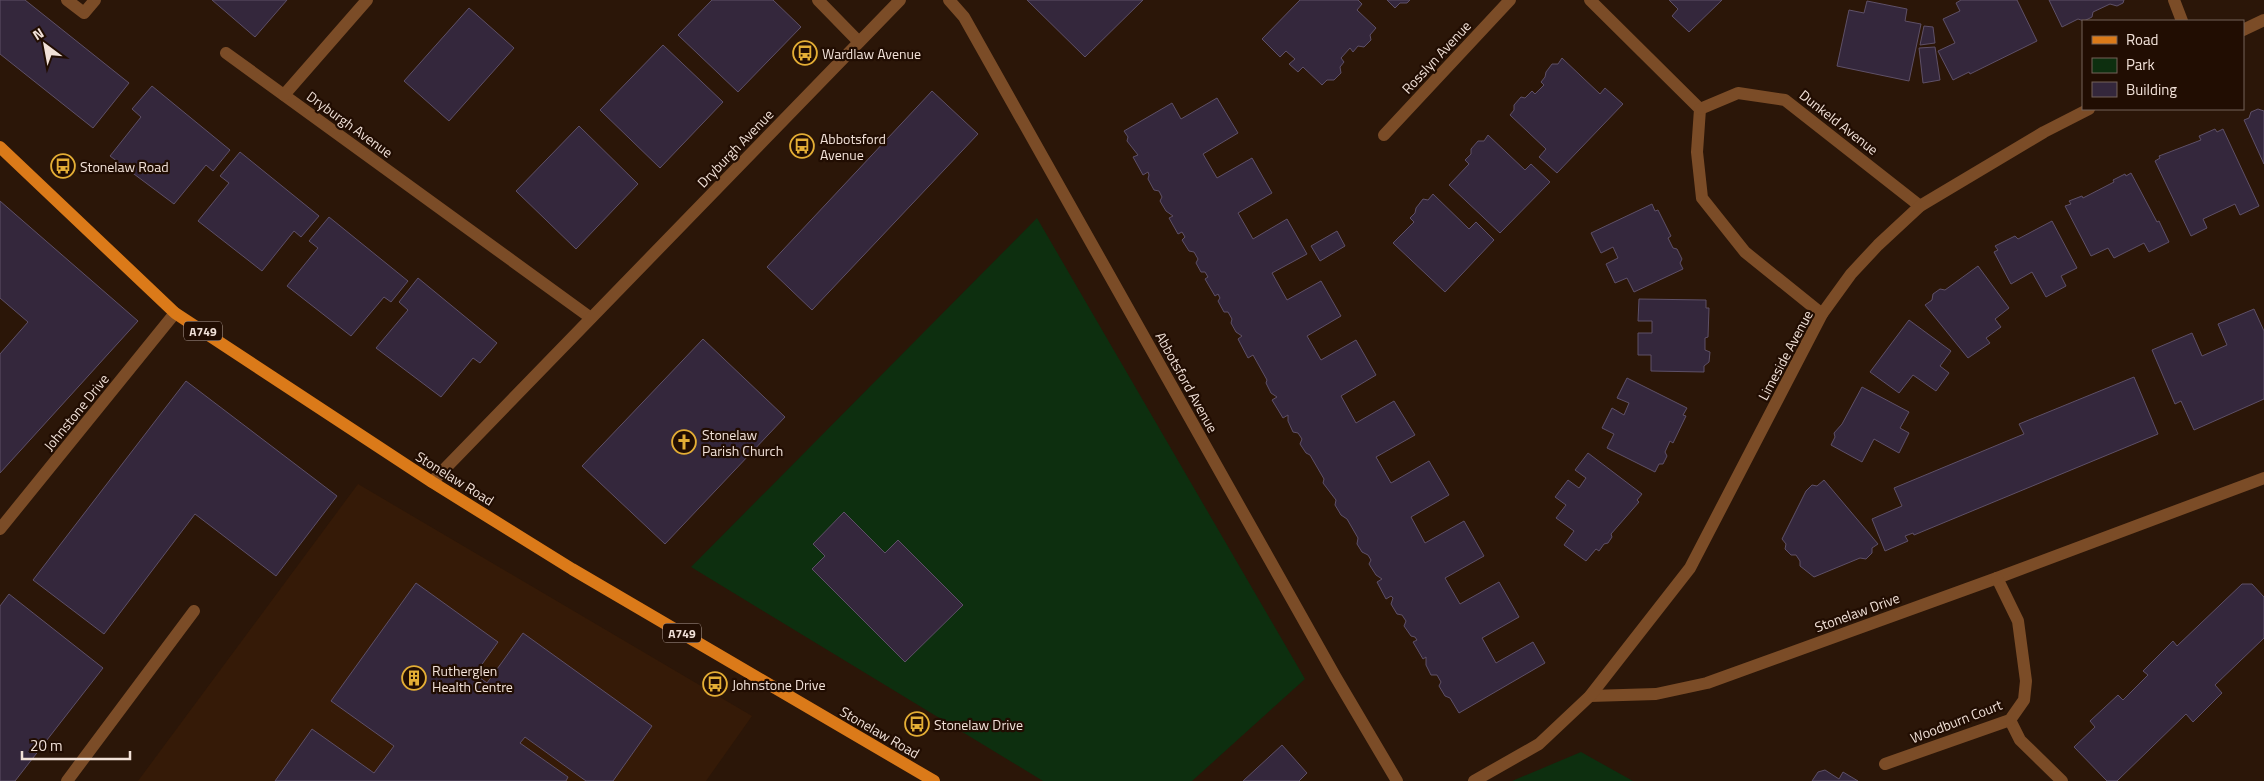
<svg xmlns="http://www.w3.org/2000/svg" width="2264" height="781" font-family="'Titillium Web',sans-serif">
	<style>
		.built { fill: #351a07 }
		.green { fill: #0d2f0f }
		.building { fill: #34273c; stroke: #5e5067 }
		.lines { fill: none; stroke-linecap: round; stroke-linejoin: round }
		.minor { stroke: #7b4c27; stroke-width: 12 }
		.major { stroke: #db7a19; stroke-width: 12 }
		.labels { text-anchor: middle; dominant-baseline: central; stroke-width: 4.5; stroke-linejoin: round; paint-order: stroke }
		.shield { fill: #210d02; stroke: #b3a198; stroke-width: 1 }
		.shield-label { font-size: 12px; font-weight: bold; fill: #f1e1d8 }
		.poi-label { font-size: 14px; fill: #f1e1d8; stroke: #210d02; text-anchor: start }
		.street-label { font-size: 14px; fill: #f1e1d8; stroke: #210d02 }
	</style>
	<rect width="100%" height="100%" fill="#2b1608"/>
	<path class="built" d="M358 484 752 716 706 781H138Z"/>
	<g class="green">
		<path d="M1037 218 1305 679 1192 781H1043L691 567Z"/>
		<path d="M1581 752 1633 781H1512Z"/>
	</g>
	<g class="building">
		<path d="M0 0H25L129 83 93 128 0 54Z"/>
		<path d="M212 0H287L255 37Z"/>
		<path d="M712 0H773L801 27 738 92 678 35Z"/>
		<path d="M1027 0H1143L1085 57Z"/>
		<path d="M1300 0H1358L1362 4 1357 10 1376 28 1370 35 1371 40 1364 47 1358 46 1353 52 1350 48 1341 58 1344 62 1340 67 1341 73 1334 80H1327L1322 85 1303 67 1298 72 1289 64 1295 59 1286 51 1280 57 1262 39Z"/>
		<path d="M1387 0H1410L1407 3H1400L1395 8Z"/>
		<path d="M1669 0H1722L1689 32 1672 16 1678 9Z"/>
		<path d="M1961 0H2017L2037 41 1970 74 1969 72 1953 80 1938 51 1955 43 1943 19 1960 11 1956 3Z"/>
		<path d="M2049 0H2124L2123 3 2117 6 2110 4 2093 12 2092 17 2084 21 2078 19 2062 27Z"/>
		<path d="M1867 1 1907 9 1905 21 1921 24 1909 81 1837 66 1849 10 1864 13Z"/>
		<path d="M469 8 514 48 449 121 404 81Z"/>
		<path d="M1924 26 1933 27 1935 43 1920 45Z"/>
		<path d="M663 45 723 102 660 168 600 110Z"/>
		<path d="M1935 47 1940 80 1923 83 1919 48Z"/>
		<path d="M1562 58 1600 94 1605 88 1623 104 1557 173 1539 157 1546 149 1510 115 1514 110V105L1521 97 1525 98 1532 91 1535 94 1544 85 1541 82 1545 77 1546 72 1552 64H1558Z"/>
		<path d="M152 86 230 150 213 171 206 165 174 204 110 156 141 117 132 109Z"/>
		<path d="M932 91 978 134 812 310 767 267Z"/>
		<path d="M1217 98 1238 133 1203 154 1217 178 1252 158 1272 193 1238 213 1253 239 1287 219 1307 254 1272 273 1287 300 1321 281 1341 316 1307 336 1321 360 1356 340 1376 375 1341 396 1356 423 1394 401 1415 435 1376 457 1391 483 1429 461 1449 495 1411 517 1425 543 1464 521 1484 556 1445 578 1460 604 1499 582 1519 617 1482 638 1496 663 1533 642 1545 663 1459 713 1450 698 1445 696 1439 686 1441 682 1437 675H1431L1426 665V657L1423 659 1413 642 1417 640 1415 637 1411 636 1404 626 1406 621 1402 615 1397 614 1391 604 1393 598 1391 596 1386 599 1377 582 1382 579 1376 575 1369 564 1371 560 1368 555 1362 552 1357 544 1358 538 1347 519 1341 515 1335 505 1336 500 1323 483 1324 479 1310 455 1306 453 1300 444 1302 439 1298 433 1293 432 1288 421V415L1283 418 1272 400 1277 397 1271 393 1266 383 1267 380 1253 355 1248 358 1238 339 1242 336 1236 332 1231 323 1232 319 1228 312H1224L1218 301 1220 298 1218 294 1215 296 1205 279 1208 277 1205 272H1201L1196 263 1198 259 1194 252 1189 251 1182 240 1185 237 1182 232 1178 234 1169 218 1173 216 1166 211 1160 201 1162 197 1159 191 1154 190 1148 179 1149 175 1148 172 1143 175 1133 157 1138 155 1127 141 1128 137 1124 131 1172 103 1181 119Z"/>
		<path d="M2258 109 2264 111V164L2244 120 2249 118 2251 112Z"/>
		<path d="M579 126 638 184 576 249 516 191Z"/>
		<path d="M2215 129 2217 132 2223 129 2259 206 2240 215 2235 204 2203 219 2207 228 2191 236 2155 161 2160 158 2159 156 2201 140 2199 136Z"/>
		<path d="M1488 135 1525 170 1531 164 1550 182 1500 233 1449 185 1469 164 1465 160 1471 154V149L1478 141H1484Z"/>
		<path d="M240 152 319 216 301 237 294 231 262 271 198 221 229 183 220 176Z"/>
		<path d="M2131 173 2157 222 2159 221 2169 242 2149 252 2144 243 2114 258 2108 248 2091 256 2065 206 2071 204 2069 201 2082 196 2083 198 2114 182 2113 180 2125 174 2126 176Z"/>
		<path d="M1433 194 1469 229 1476 222 1494 240 1445 292 1393 243 1414 222 1410 218 1415 213 1416 208 1423 199 1428 200Z"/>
		<path d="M0 201 138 321 0 473V354L28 322 0 298Z"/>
		<path d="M1652 204 1655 211 1658 210 1671 236 1668 238 1673 248 1677 249 1682 259 1680 263 1683 269 1634 292 1627 278 1615 283 1606 264 1618 258 1613 247 1601 253 1591 233Z"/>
		<path d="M329 217 408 281 391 302 384 297 351 336 287 286 318 248 309 241Z"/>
		<path d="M2052 221 2077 268 2061 276 2066 286 2046 297 2032 272 2011 284 1994 252 1998 250 1995 246 2015 236 2018 239Z"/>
		<path d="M1337 231 1345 246 1320 261 1311 246Z"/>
		<path d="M1978 266 2009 308 1995 319 2001 327 1986 338 1990 343 1968 358 1925 305 1932 300 1933 294 1940 289 1945 290Z"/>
		<path d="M418 278 497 343 480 363 473 358 441 397 376 348 408 310 399 302Z"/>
		<path d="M1639 299 1706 300V308H1709L1708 337 1705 338V350L1710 352 1709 362 1704 366V372L1651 371V355H1638V333H1652V321H1638Z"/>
		<path d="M2254 309 2264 331V399L2194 430 2181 401 2175 404 2152 350 2192 333 2202 356 2227 345 2218 324Z"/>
		<path d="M1909 320 1951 351 1940 366 1949 373 1936 391 1913 375 1899 393 1870 372Z"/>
		<path d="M703 339 785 417 665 544 582 466Z"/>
		<path d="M2134 377 2158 434 1914 535 1913 533 1905 536 1908 541 1885 551 1872 519 1902 506 1894 488 2024 434 2019 424Z"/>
		<path d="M1627 378 1687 408 1683 415 1686 416 1673 443 1670 441 1665 452 1667 456 1663 464H1659L1655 472 1607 448 1614 434 1602 428 1612 408 1624 415 1629 403 1617 398Z"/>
		<path d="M186 381 337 496 276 576 195 514 104 634 33 580Z"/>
		<path d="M1862 387 1909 412 1900 428 1909 433 1899 453 1874 439 1862 462 1831 445 1835 437 1834 433 1842 424Z"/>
		<path d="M1588 453 1642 494 1637 500 1639 502 1611 534 1612 537 1608 543 1604 544 1599 551 1596 549 1586 561 1564 545 1574 531 1556 518 1566 505 1555 497 1568 480 1579 488 1586 478 1575 470Z"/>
		<path d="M1824 480 1878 544 1872 548V553L1866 559 1860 558 1814 577 1800 566V561L1796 555H1791L1785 549 1786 544 1782 539 1806 491 1812 485 1817 486Z"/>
		<path d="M844 512 885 553 898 540 963 605 905 662 812 569 825 556 813 544Z"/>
		<path d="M416 583 498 642 475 674 487 683 523 633 652 726 613 781H586L525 737 520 743 568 777 566 781H275L312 729 374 773 394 746 331 701Z"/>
		<path d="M2242 584H2252L2264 597V638L2215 685 2222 693 2193 722 2186 714 2117 781H2107L2074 747 2095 727 2090 721 2118 695 2123 700 2148 675 2143 671 2173 641 2177 646Z"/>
		<path d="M9 594 103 668 15 781H0V606Z"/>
		<path d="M1282 745 1307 773 1299 781H1243Z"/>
		<path d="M1825 770 1839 779 1843 772 1858 781H1812L1818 772Z"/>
	</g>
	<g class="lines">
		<g class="minor">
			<path d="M67 0 84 13 95 0"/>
			<path d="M818 0 859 42"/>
			<path d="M949 0 964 17 1335 676 1397 781"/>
			<path d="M1590 0 1700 109 1697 152 1702 198 1745 252 1822 314"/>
			<path d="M2174 0 2182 21"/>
			<path d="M2243 30 2264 20"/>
			<path d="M226 53 591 318"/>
			<path d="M284 95 367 0"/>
			<path d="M1700 109 1738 93 1785 100 1920 206"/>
			<path d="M1384 135 1510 0"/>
			<path d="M432 482 900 0"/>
			<path d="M0 529 175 313"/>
			<path d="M1590 696 1656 694 1707 683 1997 578 2264 478"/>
			<path d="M2010 720 2020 740 2062 781"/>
			<path d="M1885 764 2010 720 2024 700 2026 681 2018 621 1997 578"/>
			<path d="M67 781 194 611"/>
			<path d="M1474 781 1539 744 1590 696 1690 568 1822 314 1851 274 1878 245 1920 206 2044 132 2089 109"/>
		</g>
		<path class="major" d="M0 147 175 313 432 482 572 569 934 781"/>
	</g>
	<defs>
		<g id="bus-ring" transform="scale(1.25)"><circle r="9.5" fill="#210d02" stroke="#e4ae35" stroke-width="1.5"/><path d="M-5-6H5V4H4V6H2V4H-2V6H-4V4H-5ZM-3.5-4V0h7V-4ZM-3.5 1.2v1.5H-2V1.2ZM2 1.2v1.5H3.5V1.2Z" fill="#e4ae35"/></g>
		<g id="church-ring" transform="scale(1.25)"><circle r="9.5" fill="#210d02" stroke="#e4ae35" stroke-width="1.5"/><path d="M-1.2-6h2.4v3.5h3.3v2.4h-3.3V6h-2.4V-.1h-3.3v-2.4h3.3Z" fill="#e4ae35"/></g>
		<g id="building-ring" transform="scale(1.25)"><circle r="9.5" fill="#210d02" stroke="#e4ae35" stroke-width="1.5"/><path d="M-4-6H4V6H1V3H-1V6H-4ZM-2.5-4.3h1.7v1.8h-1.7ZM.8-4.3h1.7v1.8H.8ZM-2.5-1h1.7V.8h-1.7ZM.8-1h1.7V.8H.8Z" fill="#e4ae35"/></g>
	</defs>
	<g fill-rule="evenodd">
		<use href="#bus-ring" x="805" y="53"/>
		<use href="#bus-ring" x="802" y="146"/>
		<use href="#bus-ring" x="63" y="166"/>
		<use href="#church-ring" x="684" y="442"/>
		<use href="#building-ring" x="414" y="678"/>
		<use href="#bus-ring" x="715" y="684"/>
		<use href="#bus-ring" x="917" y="724"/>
	</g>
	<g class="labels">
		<g class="shield">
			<rect x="184" y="321.5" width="38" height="19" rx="4"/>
			<rect x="663" y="623.5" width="38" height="19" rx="4"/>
		</g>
		<g class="shield-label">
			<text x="203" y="331">A749</text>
			<text x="682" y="633">A749</text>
		</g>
		<g class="poi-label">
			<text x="822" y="53">Wardlaw Avenue</text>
			<text x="820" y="138">Abbotsford<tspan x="820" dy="16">Avenue</tspan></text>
			<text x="80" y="166">Stonelaw Road</text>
			<text x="702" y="434">Stonelaw<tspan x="702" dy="16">Parish Church</tspan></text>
			<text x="432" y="670">Rutherglen<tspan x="432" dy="16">Health Centre</tspan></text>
			<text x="732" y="684">Johnstone Drive</text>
			<text x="934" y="724">Stonelaw Drive</text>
		</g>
		<g class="street-label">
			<text transform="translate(1436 57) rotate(-47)">Rosslyn Avenue</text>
			<text transform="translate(1839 122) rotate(38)">Dunkeld Avenue</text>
			<text transform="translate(350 124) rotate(36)">Dryburgh Avenue</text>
			<text transform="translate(735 148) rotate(-46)">Dryburgh Avenue</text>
			<text transform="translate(1785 355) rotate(-62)">Limeside Avenue</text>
			<text transform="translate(1187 382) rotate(61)">Abbotsford Avenue</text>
			<text transform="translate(76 412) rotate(-51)">Johnstone Drive</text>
			<text transform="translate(455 478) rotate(32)">Stonelaw Road</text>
			<text transform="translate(1857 612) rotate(-20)">Stonelaw Drive</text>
			<text transform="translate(1956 721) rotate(-21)">Woodburn Court</text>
			<text transform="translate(880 732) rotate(30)">Stonelaw Road</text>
		</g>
	</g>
	<rect x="2082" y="20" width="162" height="90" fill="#210d02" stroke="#746258"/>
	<rect x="2092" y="36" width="25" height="8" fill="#db7a19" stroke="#746258"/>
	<text x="2126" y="45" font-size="15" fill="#f1e1d8">Road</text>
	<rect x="2092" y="58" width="25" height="15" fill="#0d2f0f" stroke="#746258"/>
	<text x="2126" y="70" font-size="15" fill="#f1e1d8">Park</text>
	<rect x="2092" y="82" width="25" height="15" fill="#34273c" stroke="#746258"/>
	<text x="2126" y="95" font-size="15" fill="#f1e1d8">Building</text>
	<g transform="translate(45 45) rotate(328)" stroke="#210d02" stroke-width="4" paint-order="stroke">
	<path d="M0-4L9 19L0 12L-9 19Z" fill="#f1e1d8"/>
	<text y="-8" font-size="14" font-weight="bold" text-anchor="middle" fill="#f1e1d8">N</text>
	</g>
	<path d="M22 751v8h108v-8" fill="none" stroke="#f1e1d8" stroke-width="2.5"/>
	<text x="30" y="751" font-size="15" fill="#f1e1d8" stroke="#210d02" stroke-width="4" paint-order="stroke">20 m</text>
</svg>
